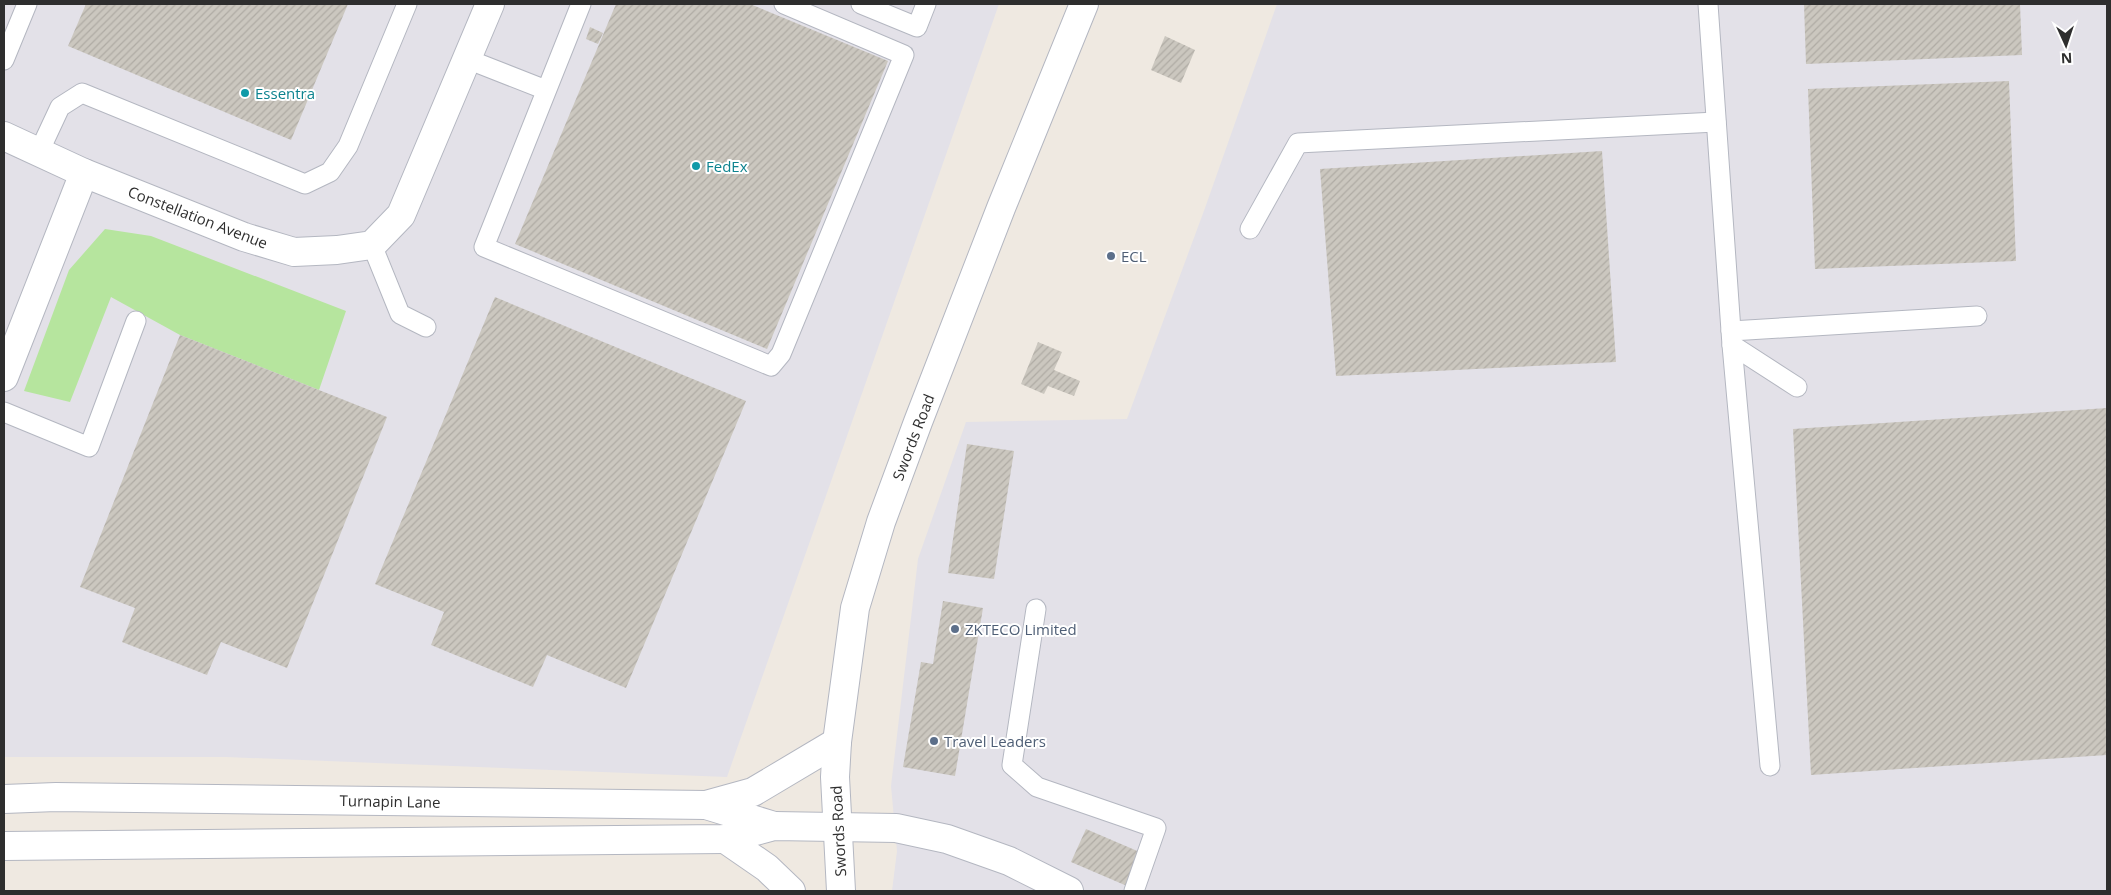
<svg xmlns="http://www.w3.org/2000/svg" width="2111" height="895" font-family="'Open Sans',sans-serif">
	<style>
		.industrial { fill: #e3e1e8 }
		.grass { fill: #b6e59e }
		.building { fill: url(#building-hatch) }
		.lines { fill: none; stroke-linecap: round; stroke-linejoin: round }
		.lane-casing { stroke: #b4b7c1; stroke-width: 21 }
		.street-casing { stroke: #b4b7c1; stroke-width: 30 }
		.secondary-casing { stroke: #b4b7c1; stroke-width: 30 }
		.lane { stroke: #fff; stroke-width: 19 }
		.street { stroke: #fff; stroke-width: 28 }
		.secondary { stroke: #fff; stroke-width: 28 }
		.culture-dot { fill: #0f9aa8; stroke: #fff; stroke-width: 2 }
		.service-dot { fill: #5c6f8a; stroke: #fff; stroke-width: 2 }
		.labels { text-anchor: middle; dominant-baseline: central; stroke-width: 4; stroke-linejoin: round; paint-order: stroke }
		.culture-label { font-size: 15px; fill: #0d838f; stroke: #fff; text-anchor: start }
		.street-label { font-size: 15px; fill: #2e2e2e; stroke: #fff }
		.service-label { font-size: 15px; fill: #4e5e75; stroke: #fff; text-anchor: start }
	</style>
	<defs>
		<pattern id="building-hatch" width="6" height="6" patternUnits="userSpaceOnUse" patternTransform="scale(1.25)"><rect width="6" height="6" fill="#cbc7bf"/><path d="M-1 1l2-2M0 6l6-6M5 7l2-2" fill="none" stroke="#afaba4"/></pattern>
	</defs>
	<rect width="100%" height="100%" fill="#efe9e1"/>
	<g class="industrial">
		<path d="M4 4H999L727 777 226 757H4Z"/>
		<path d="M1277 4H2107V891H892L897 851 891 786 918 559 966 422 1127 419 1205 208Z"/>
	</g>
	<path class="grass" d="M105 229 151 236 346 311 319 390 180 335 111 297 70 402 24 391 69 270Z"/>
	<g class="building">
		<path d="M86 4H348L291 140 68 46Z"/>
		<path d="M616 4H750L888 61 767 349 515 244Z"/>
		<path d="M1804 4H2020L2022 55 1806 64Z"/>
		<path d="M590 27 603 33 598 44 586 39Z"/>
		<path d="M1165 36 1195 50 1181 83 1151 70Z"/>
		<path d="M2009 81 2016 261 1815 269 1808 89Z"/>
		<path d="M1602 151 1616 362 1336 376 1320 169Z"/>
		<path d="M495 297 746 401 626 688 547 655 533 687 431 645 444 612 375 584Z"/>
		<path d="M180 335 387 417 287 668 221 642 207 675 122 642 135 608 80 587Z"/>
		<path d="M1038 342 1062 352 1054 370 1080 381 1074 396 1048 386 1044 394 1021 384Z"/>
		<path d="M2107 408V755L1811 775 1793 429Z"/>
		<path d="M967 444 1014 451 994 579 948 573Z"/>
		<path d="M943 601 983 608 955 776 903 767 921 662 933 664Z"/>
		<path d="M1086 829 1142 853 1127 886 1071 862Z"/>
	</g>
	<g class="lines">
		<g class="lane-casing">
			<g id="lane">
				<path d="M581 4 484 247 771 366 781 354 904 55 784 4"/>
				<path d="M861 4 917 27 926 4"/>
				<path d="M1708 4 1732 345 1770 766"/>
				<path d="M467 59 546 90"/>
				<path d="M4 60 27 4"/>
				<path d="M39 152 60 107 82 93 305 184 330 172 348 146 407 4"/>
				<path d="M1250 229 1298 143 1716 122"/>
				<path d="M372 245 400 314 426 327"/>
				<path d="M1731 331 1977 316"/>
				<path d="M1732 345 1797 387"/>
				<path d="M4 412 89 447 136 321"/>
				<path d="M1036 609 1012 765 1037 787 1156 828 1134 891"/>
			</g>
		</g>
		<g class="street-casing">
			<g id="street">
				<path d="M4 136 84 173 244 237 294 252 337 250 372 245 401 215 490 4"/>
				<path d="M4 377 84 173"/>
				<path d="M4 799 56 797 706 805 774 826"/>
				<path d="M4 846 725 839 774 826 896 828 947 839 1009 861 1069 891"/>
			</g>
		</g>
		<g class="secondary-casing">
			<g id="secondary">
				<path d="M706 805 753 792 837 742"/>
				<path d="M725 839 767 868 791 891"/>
				<path d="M841 891 835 777 837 742 855 608 881 522 918 422 1001 208 1084 4"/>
			</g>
		</g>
		<use href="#lane" class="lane"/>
		<use href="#street" class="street"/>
		<use href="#secondary" class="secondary"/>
	</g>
	<g class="culture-dot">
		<circle cx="245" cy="93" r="5"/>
		<circle cx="696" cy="166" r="5"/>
	</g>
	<g class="service-dot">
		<circle cx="1111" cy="256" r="5"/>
		<circle cx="955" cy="629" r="5"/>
		<circle cx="934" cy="741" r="5"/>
	</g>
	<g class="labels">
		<g class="culture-label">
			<text x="255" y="93">Essentra</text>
			<text x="706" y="166">FedEx</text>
		</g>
		<g class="street-label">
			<text transform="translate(198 217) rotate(21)">Constellation Avenue</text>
			<text transform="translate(913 437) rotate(-69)">Swords Road</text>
			<text transform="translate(390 801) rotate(1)">Turnapin Lane</text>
			<text transform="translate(838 831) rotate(-93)">Swords Road</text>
		</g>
		<g class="service-label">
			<text x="1121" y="256">ECL</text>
			<text x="965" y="629">ZKTECO Limited</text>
			<text x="944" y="741">Travel Leaders</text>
		</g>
	</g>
	<rect width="2111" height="895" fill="none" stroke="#2e2e2e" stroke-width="10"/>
	<g transform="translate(2066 45) rotate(177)" stroke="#ffffff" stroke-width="4" paint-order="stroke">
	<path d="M0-4L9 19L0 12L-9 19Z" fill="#2e2e2e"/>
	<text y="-8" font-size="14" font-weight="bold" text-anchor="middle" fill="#2e2e2e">N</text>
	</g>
</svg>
